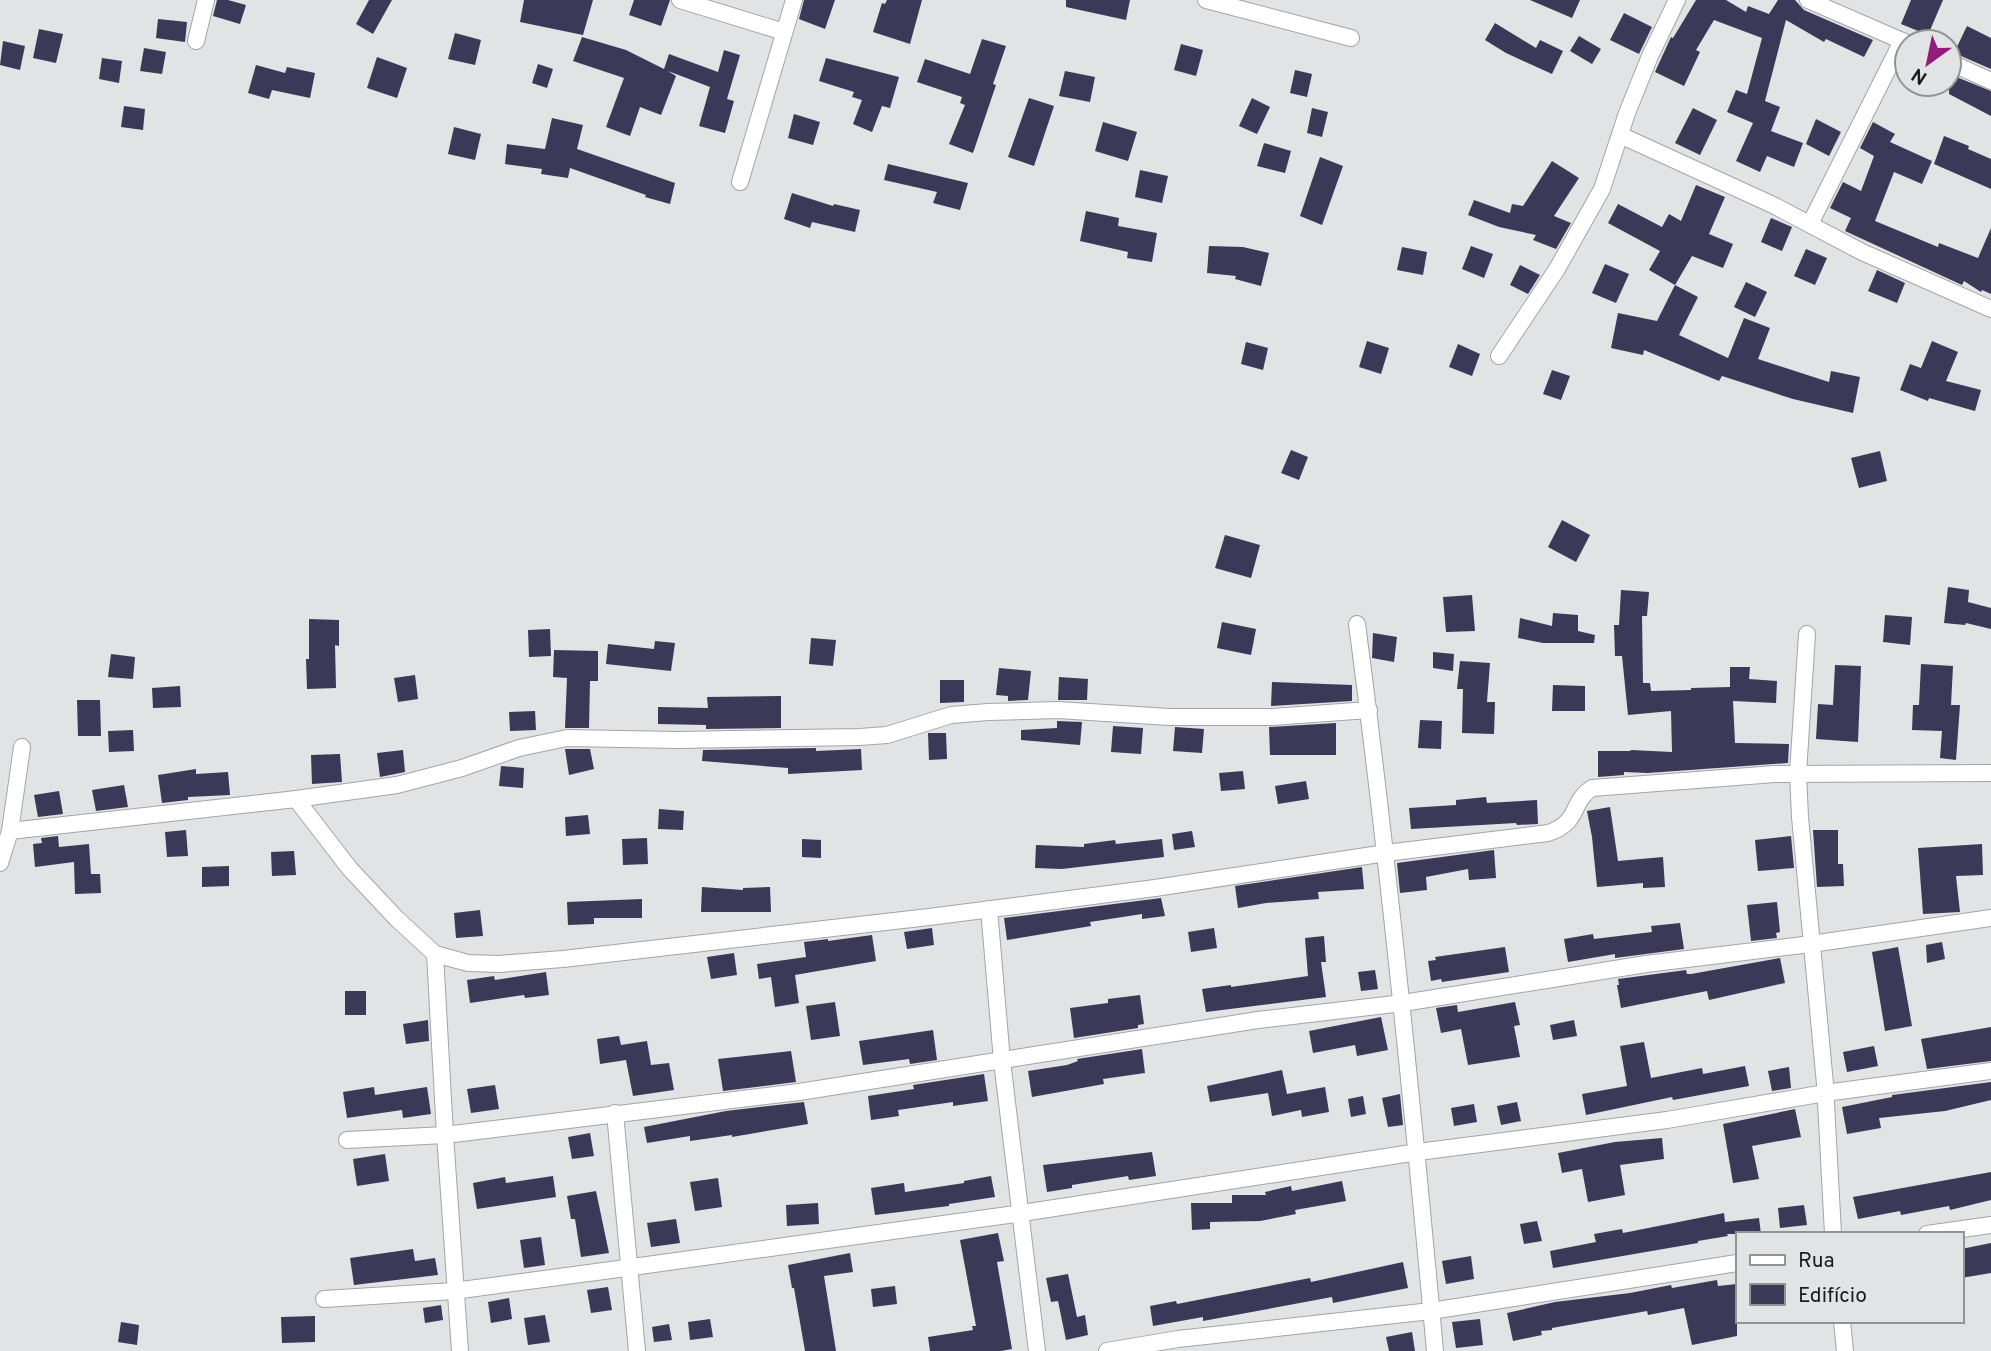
<svg xmlns="http://www.w3.org/2000/svg" width="1991" height="1351" font-family="Overpass,sans-serif">
	<style>
		.building { fill: #3c3858 }
		.lines { fill: none; stroke-linecap: round; stroke-linejoin: round }
		.street-casing { stroke: #a3a4a6; stroke-width: 18 }
		.street { stroke: #fff; stroke-width: 16 }
	</style>
	<rect width="100%" height="100%" fill="#e2e3e5"/>
	<g class="building">
		<path d="M217 0H228L246 5 240 24 213 16Z"/>
		<path d="M369 0H392L373 34 356 24Z"/>
		<path d="M524 0H593L583 35 520 22Z"/>
		<path d="M634 0H670L661 26 629 15Z"/>
		<path d="M804 0H835L825 29 799 19Z"/>
		<path d="M887 0H922L910 44 873 32 882 3 885 4Z"/>
		<path d="M1066 0H1130L1126 20 1066 7Z"/>
		<path d="M1530 0H1580L1572 18Z"/>
		<path d="M1696 0H1726L1746 12 1748 6 1769 14 1778 0H1795L1804 10 1873 40 1864 57 1826 39 1824 42 1786 20 1765 101 1780 107 1771 131 1803 143 1794 167 1767 156 1760 172 1736 161 1753 123 1727 112 1736 90 1747 94 1762 38 1714 20 1696 50 1700 52 1684 86 1655 72 1671 37 1673 38Z"/>
		<path d="M1911 0H1943L1928 35 1901 24Z"/>
		<path d="M1624 13 1652 27 1639 54 1610 40Z"/>
		<path d="M158 19 187 22 185 42 156 38Z"/>
		<path d="M1495 23 1536 48 1540 40 1563 51 1552 74 1506 53 1485 40Z"/>
		<path d="M1967 26 1991 38V69L1954 53Z"/>
		<path d="M39 29 63 34 56 63 33 58Z"/>
		<path d="M455 33 481 40 475 65 448 59Z"/>
		<path d="M1579 36 1601 49 1592 64 1570 51Z"/>
		<path d="M582 37 626 50 664 69 669 54 718 72 724 50 740 55 727 99 734 101 725 133 699 126 710 87 668 71 676 76 661 115 640 107 630 136 606 127 624 78 573 61Z"/>
		<path d="M982 39 1006 46 993 84 996 85 973 153 949 144 965 105 960 103 962 97 917 82 925 59 970 74Z"/>
		<path d="M3 41 25 46 20 70 0 65Z"/>
		<path d="M1181 44 1203 50 1196 76 1174 70Z"/>
		<path d="M144 48 166 52 162 74 140 71Z"/>
		<path d="M377 57 407 68 397 98 367 88Z"/>
		<path d="M102 58 122 61 119 83 99 79Z"/>
		<path d="M826 58 899 77 890 108 882 106 872 132 853 124 862 100 852 97 854 92 819 81Z"/>
		<path d="M538 64 553 69 547 88 532 83Z"/>
		<path d="M256 65 285 73 287 67 315 73 310 98 272 90 269 99 248 93Z"/>
		<path d="M1295 70 1312 74 1307 97 1290 93Z"/>
		<path d="M1065 71 1095 77 1090 102 1059 96Z"/>
		<path d="M1949 74 1991 91V116L1949 94Z"/>
		<path d="M1029 98 1054 106 1034 166 1008 157Z"/>
		<path d="M1252 98 1270 107 1257 134 1239 126Z"/>
		<path d="M124 106 145 109 143 130 121 127Z"/>
		<path d="M1312 108 1328 112 1322 137 1307 133Z"/>
		<path d="M1693 108 1717 120 1700 155 1675 143Z"/>
		<path d="M794 114 820 122 813 145 788 138Z"/>
		<path d="M552 118 583 125 577 149 675 183 670 204 645 197 646 195 570 168 568 178 541 174 542 169 505 164 507 144 545 149Z"/>
		<path d="M1816 119 1841 132 1829 156 1806 144Z"/>
		<path d="M1103 122 1137 132 1128 161 1095 151Z"/>
		<path d="M1873 122 1895 134 1890 142 1932 161 1922 184 1894 172 1875 221 1938 247 1939 243 1978 258 1991 228V294L1982 290 1981 292 1964 281 1962 285 1845 231 1851 218 1830 208 1843 182 1861 191 1874 156 1860 148Z"/>
		<path d="M454 127 481 134 475 160 448 154Z"/>
		<path d="M1944 136 1969 146 1968 149 1991 159V189L1934 164Z"/>
		<path d="M1264 143 1291 151 1285 173 1257 166Z"/>
		<path d="M1320 157 1343 166 1322 225 1300 216Z"/>
		<path d="M1552 161 1579 178 1554 216 1571 223 1556 249 1533 240 1536 235 1499 227 1468 215 1474 200 1510 213 1512 204 1523 206Z"/>
		<path d="M888 164 968 183 960 210 933 203 937 192 884 180Z"/>
		<path d="M1140 170 1168 176 1162 203 1135 197Z"/>
		<path d="M1696 185 1725 197 1709 234 1733 244 1723 268 1692 256 1675 285 1649 270 1660 251 1608 223 1618 204 1662 227 1669 214 1681 221Z"/>
		<path d="M792 193 833 206 834 204 860 210 855 232 812 222 810 228 784 219Z"/>
		<path d="M1086 211 1119 218 1118 226 1157 233 1152 262 1127 258 1128 252 1080 241Z"/>
		<path d="M1771 218 1792 227 1782 251 1761 242Z"/>
		<path d="M1209 246 1243 247 1269 253 1261 286 1235 279 1236 276 1207 273Z"/>
		<path d="M1471 246 1493 254 1484 278 1462 269Z"/>
		<path d="M1402 247 1427 252 1423 275 1397 270Z"/>
		<path d="M1806 249 1827 258 1815 285 1794 276Z"/>
		<path d="M1605 264 1629 274 1616 303 1592 293Z"/>
		<path d="M1520 265 1540 275 1528 294 1510 285Z"/>
		<path d="M1877 270 1905 283 1897 303 1868 291Z"/>
		<path d="M1746 282 1767 292 1755 317 1734 307Z"/>
		<path d="M1675 285 1698 297 1679 335 1728 358 1744 318 1770 328 1758 359 1829 382 1831 371 1860 377 1853 413 1793 399 1722 376 1719 381 1644 350 1643 355 1611 348 1618 313 1657 321Z"/>
		<path d="M1367 341 1389 348 1381 374 1359 367Z"/>
		<path d="M1932 341 1958 352 1946 381 1981 390 1975 411 1929 398 1928 401 1900 390 1910 364 1921 368Z"/>
		<path d="M1246 342 1268 348 1263 370 1241 364Z"/>
		<path d="M1458 344 1480 354 1472 376 1449 367Z"/>
		<path d="M1552 370 1570 376 1561 400 1543 394Z"/>
		<path d="M1291 450 1308 457 1299 480 1281 473Z"/>
		<path d="M1880 451 1887 481 1859 488 1851 458Z"/>
		<path d="M1562 520 1590 535 1576 562 1548 547Z"/>
		<path d="M1225 535 1260 545 1251 578 1215 568Z"/>
		<path d="M1948 587 1969 590 1968 602 1991 608V629L1966 623 1965 625 1944 623Z"/>
		<path d="M1621 590 1649 592 1647 616H1642L1643 683H1650L1651 691 1691 690V688L1730 687V667H1750L1749 679 1777 681 1776 703 1733 701 1735 743 1789 744 1788 763 1648 773 1624 772V775L1598 777V751H1630L1631 750 1672 752 1671 711 1628 715 1622 656H1615L1614 625H1619Z"/>
		<path d="M1472 595 1475 631 1446 632 1443 597Z"/>
		<path d="M1553 613 1578 615V631L1595 635 1594 643H1543L1518 638 1520 618 1552 626Z"/>
		<path d="M1885 615 1912 617 1910 645 1883 642Z"/>
		<path d="M309 619 339 620V646L335 645 336 688 307 689 306 659H309Z"/>
		<path d="M1222 622 1256 629 1251 655 1217 648Z"/>
		<path d="M550 629 551 656 529 657 528 630Z"/>
		<path d="M1373 633 1397 637 1394 662 1372 658Z"/>
		<path d="M811 638 836 640 833 666 809 664Z"/>
		<path d="M655 641 675 643 671 671 606 664 608 644 654 649Z"/>
		<path d="M554 650 598 651V681H590L589 728H565L567 678 553 677Z"/>
		<path d="M1433 652 1454 654 1453 671 1433 668Z"/>
		<path d="M111 654 135 657 133 679 108 677Z"/>
		<path d="M1460 661 1490 663 1487 702H1495L1494 734 1462 733 1463 689H1457Z"/>
		<path d="M1921 664 1953 666 1951 705H1960L1956 760 1940 758 1942 731 1912 730 1913 705H1919Z"/>
		<path d="M1835 665 1861 666 1858 742 1816 739 1818 704 1833 705Z"/>
		<path d="M999 668 1031 671 1028 700 1008 701V696L996 695Z"/>
		<path d="M415 675 418 699 398 702 394 678Z"/>
		<path d="M1059 677 1088 679 1087 700H1058Z"/>
		<path d="M940 680H964V702L940 703Z"/>
		<path d="M1272 682 1352 685V701L1271 706Z"/>
		<path d="M1553 685 1585 686V711H1552Z"/>
		<path d="M180 686 181 707 153 708 152 688Z"/>
		<path d="M781 696V728L706 729V725L658 724V707L708 708 707 697Z"/>
		<path d="M77 700H100L101 736H78Z"/>
		<path d="M535 711 536 730 510 731 509 712Z"/>
		<path d="M1420 720 1442 721 1441 749 1418 748Z"/>
		<path d="M1057 721 1082 722 1080 745 1021 740V730L1057 728Z"/>
		<path d="M1336 723V755H1270L1269 727Z"/>
		<path d="M1113 726 1143 728 1141 754 1111 752Z"/>
		<path d="M1175 727 1204 729 1202 753 1173 751Z"/>
		<path d="M133 730 134 751 109 752 108 731Z"/>
		<path d="M928 733H946L947 759 929 760Z"/>
		<path d="M816 748V751L861 749 862 770 788 774V768L702 761 703 750Z"/>
		<path d="M565 749H590L594 769 569 775Z"/>
		<path d="M403 750 405 772 380 777 377 753Z"/>
		<path d="M340 754 342 782 312 784 311 755Z"/>
		<path d="M501 766 524 768 523 788 499 786Z"/>
		<path d="M196 769V774L228 772 230 795 188 797V800L162 803 158 775Z"/>
		<path d="M1243 771 1245 789 1221 791 1219 773Z"/>
		<path d="M1306 781 1309 799 1278 804 1275 786Z"/>
		<path d="M124 785 128 807 96 811 92 790Z"/>
		<path d="M59 791 63 814 38 817 34 795Z"/>
		<path d="M1486 797 1487 803 1537 800 1538 824 1517 825 1516 823 1411 829 1409 808 1456 805V800Z"/>
		<path d="M1610 807 1618 861 1663 857 1665 887 1643 888V883L1597 887 1592 837 1587 811Z"/>
		<path d="M659 809 684 811 683 830 658 829Z"/>
		<path d="M588 815 590 834 566 836 565 817Z"/>
		<path d="M186 830 188 856 167 857 165 832Z"/>
		<path d="M1813 830H1838V864H1843L1844 886 1817 887Z"/>
		<path d="M1192 831 1195 847 1174 850 1172 834Z"/>
		<path d="M58 836 59 847 89 844 91 874H100L101 893 75 894 74 862 35 867 33 844 42 843 41 838Z"/>
		<path d="M1791 836 1794 868 1758 871 1755 840Z"/>
		<path d="M647 838 648 864 623 865 622 839Z"/>
		<path d="M802 839 821 840V858L802 857Z"/>
		<path d="M1162 839 1164 857 1062 869 1035 868 1036 845 1084 847V844L1115 840 1116 844Z"/>
		<path d="M1982 844 1983 875 1956 876 1960 912 1923 914 1918 848Z"/>
		<path d="M1494 850 1496 878 1469 880 1468 869 1426 877 1427 890 1400 893 1397 863Z"/>
		<path d="M294 851 296 875 272 876 271 852Z"/>
		<path d="M229 866V886L202 887V867Z"/>
		<path d="M1362 867 1364 889 1318 892 1319 899 1266 903 1238 908 1235 886Z"/>
		<path d="M702 887 743 890V888L770 887 771 912H701Z"/>
		<path d="M1161 898 1165 916 1142 919V914L1090 922 1091 926 1007 940 1004 918Z"/>
		<path d="M642 899V918H594V924L568 925 567 902Z"/>
		<path d="M1777 902 1780 932 1776 933 1777 938 1751 941 1747 905Z"/>
		<path d="M480 910 483 936 456 938 454 913Z"/>
		<path d="M1680 923 1684 949 1615 958V954L1568 962 1564 939 1593 934 1594 939 1652 932 1651 926Z"/>
		<path d="M932 928 934 945 907 949 904 932Z"/>
		<path d="M1214 928 1217 948 1191 952 1188 932Z"/>
		<path d="M872 935 876 961 795 975 799 1003 775 1007 771 977 759 979 757 964 806 957 804 942 828 939V941Z"/>
		<path d="M1324 936 1326 962H1321L1326 997 1206 1012 1202 989 1231 985V987L1308 976 1305 938Z"/>
		<path d="M1942 942 1945 959 1927 963 1926 945Z"/>
		<path d="M1505 947 1509 972 1442 982 1441 979 1431 981 1428 961 1436 960 1435 957Z"/>
		<path d="M1898 947 1912 1026 1885 1031 1872 952Z"/>
		<path d="M734 953 737 975 711 979 707 957Z"/>
		<path d="M1780 958 1785 983 1709 1000 1707 991 1621 1008 1617 985H1619L1618 979 1686 970 1687 974H1691Z"/>
		<path d="M1375 970 1378 989 1361 991 1358 972Z"/>
		<path d="M546 972 549 995 525 998 524 995 470 1003 467 980 494 976 495 980Z"/>
		<rect x="345" y="991" width="21" height="24"/>
		<path d="M1140 995 1144 1024 1138 1025V1028L1074 1038 1070 1008 1108 1003V999Z"/>
		<path d="M835 1002 840 1036 811 1040 806 1006Z"/>
		<path d="M1515 1002 1520 1025 1514 1026 1520 1057 1468 1065 1461 1029 1441 1033 1436 1008 1457 1005 1458 1012Z"/>
		<path d="M1381 1017 1388 1050 1357 1056 1355 1045 1313 1053 1309 1031Z"/>
		<path d="M428 1020 429 1041 406 1044 403 1024Z"/>
		<path d="M1574 1020 1577 1036 1553 1040 1550 1025Z"/>
		<path d="M1991 1027V1061L1927 1069 1921 1039Z"/>
		<path d="M933 1030 937 1060 910 1064 909 1059 863 1065 859 1041Z"/>
		<path d="M619 1036 621 1045 647 1041 651 1065 669 1063 674 1090 633 1096 626 1060 600 1064 597 1039Z"/>
		<path d="M1644 1042 1651 1078 1702 1068 1703 1074 1745 1066 1749 1086 1673 1100 1672 1097 1586 1115 1582 1094 1627 1086 1620 1046Z"/>
		<path d="M1874 1046 1878 1066 1847 1072 1843 1052Z"/>
		<path d="M1142 1049 1145 1073 1103 1079 1104 1084 1032 1097 1028 1071 1067 1065 1078 1061 1077 1059Z"/>
		<path d="M791 1051 796 1082 723 1091 718 1059Z"/>
		<path d="M1789 1067 1791 1088 1772 1091 1768 1071Z"/>
		<path d="M1282 1070 1287 1094 1325 1087 1329 1112 1302 1117 1301 1110 1272 1116 1268 1093 1210 1102 1207 1086Z"/>
		<path d="M984 1074 988 1101 953 1106V1102L898 1110 899 1116 871 1120 868 1096 914 1089 913 1085Z"/>
		<path d="M1991 1082V1100L1945 1111 1879 1118 1881 1128 1847 1134 1842 1107 1892 1097V1095Z"/>
		<path d="M495 1085 499 1109 471 1113 467 1089Z"/>
		<path d="M374 1087 375 1095 427 1087 431 1114 403 1118 402 1110 347 1118 343 1092Z"/>
		<path d="M1400 1094 1403 1125 1388 1127 1382 1098Z"/>
		<path d="M1363 1096 1366 1114 1351 1117 1348 1099Z"/>
		<path d="M804 1102 808 1124 732 1137V1135L690 1141V1136L647 1143 644 1127 726 1111Z"/>
		<path d="M1517 1102 1521 1121 1501 1125 1497 1106Z"/>
		<path d="M1474 1104 1477 1122 1454 1126 1451 1108Z"/>
		<path d="M1795 1109 1801 1137 1752 1146 1759 1179 1733 1183 1723 1124Z"/>
		<path d="M590 1133 594 1156 572 1159 568 1137Z"/>
		<path d="M1662 1138 1664 1159 1620 1165 1625 1195 1588 1202 1582 1169 1562 1173 1558 1153 1615 1142Z"/>
		<path d="M1152 1152 1156 1176 1129 1180 1128 1176 1072 1185V1188L1047 1192 1043 1165Z"/>
		<path d="M385 1154 389 1181 357 1186 353 1159Z"/>
		<path d="M1991 1172V1200L1950 1210 1949 1206 1901 1215 1900 1211 1858 1219 1853 1197Z"/>
		<path d="M553 1176 556 1197 477 1209 473 1183 505 1177 506 1183Z"/>
		<path d="M991 1176 995 1197 949 1204V1206L875 1215 871 1188 904 1183 905 1192 964 1183V1181Z"/>
		<path d="M718 1178 722 1207 695 1211 690 1182Z"/>
		<path d="M1342 1181 1346 1201 1295 1210 1296 1214 1260 1221 1210 1222V1229L1192 1230 1191 1203H1232V1195H1266L1265 1192 1291 1186 1292 1191Z"/>
		<path d="M596 1191 609 1253 581 1257 575 1219H571L567 1196Z"/>
		<path d="M818 1203 819 1224 787 1226 786 1205Z"/>
		<path d="M1804 1205 1807 1225 1780 1228 1778 1208Z"/>
		<path d="M1724 1213 1725 1222 1759 1218 1761 1234H1727L1728 1236 1698 1241V1243L1553 1268 1550 1251 1596 1242 1594 1234 1622 1229 1623 1233Z"/>
		<path d="M676 1219 680 1243 651 1247 647 1223Z"/>
		<path d="M1537 1221 1542 1241 1524 1244 1520 1224Z"/>
		<path d="M998 1233 1004 1261 997 1262 1012 1349 1001 1351H930L928 1337 973 1330 972 1326H976L960 1240Z"/>
		<path d="M541 1237 545 1265 524 1268 520 1240Z"/>
		<path d="M1991 1243V1273L1961 1278V1249Z"/>
		<path d="M413 1249 415 1261 435 1258 438 1275 354 1285 350 1258Z"/>
		<path d="M850 1253 853 1272 824 1276 836 1351H805L794 1288H792L788 1265Z"/>
		<path d="M1471 1256 1474 1279 1446 1284 1442 1261Z"/>
		<path d="M1403 1262 1408 1288 1333 1303 1332 1297 1203 1321V1317L1153 1326 1150 1306 1176 1301 1177 1304 1310 1278 1311 1282Z"/>
		<path d="M1068 1274 1077 1317 1085 1315 1088 1335 1066 1340 1058 1301 1051 1302 1046 1278Z"/>
		<path d="M1717 1280 1718 1286 1737 1284V1336L1692 1345 1684 1308 1648 1315 1647 1311 1552 1328V1330L1541 1331 1542 1335 1513 1341 1507 1313 1555 1302 1630 1293 1671 1285 1672 1288Z"/>
		<path d="M895 1286 897 1304 873 1307 871 1289Z"/>
		<path d="M608 1287 612 1310 591 1313 587 1290Z"/>
		<path d="M509 1298 512 1319 491 1323 488 1302Z"/>
		<path d="M441 1305 443 1320 425 1323 423 1308Z"/>
		<path d="M545 1315 550 1342 528 1345 524 1318Z"/>
		<path d="M315 1316V1342L282 1343 281 1317Z"/>
		<path d="M710 1319 713 1337 690 1340 688 1322Z"/>
		<path d="M1480 1319 1483 1345 1456 1348 1452 1322Z"/>
		<path d="M121 1322 139 1325 137 1345 118 1342Z"/>
		<path d="M669 1324 672 1340 654 1342 652 1327Z"/>
		<path d="M1412 1332 1415 1351H1389L1386 1337Z"/>
	</g>
	<g class="lines">
		<g class="street-casing">
			<g id="street">
				<path d="M680 0 784 32"/>
				<path d="M1206 0 1351 38"/>
				<path d="M1808 0 1907 43"/>
				<path d="M196 41 206 0"/>
				<path d="M1949 62 1991 81"/>
				<path d="M1620 135 1773 205 1862 252 1991 309"/>
				<path d="M740 182 794 0"/>
				<path d="M1810 224 1902 41"/>
				<path d="M1499 356 1557 269 1602 189 1627 113 1650 56 1677 0"/>
				<path d="M1357 624C1389 866 1413 1108 1435 1351"/>
				<path d="M1807 634 1798 773 1800 817 1825 1084 1833 1234"/>
				<path d="M296 799 350 869 397 919 435 954 468 963 499 964 563 959 929 917 1155 888 1386 853 1548 833C1581 822 1570 802 1592 788L1775 774 1991 773"/>
				<path d="M10 831 296 799 397 785 462 768 519 748 567 738 677 740 860 737 887 735 951 715 988 712 1058 710 1169 717H1272L1369 710"/>
				<path d="M0 863 10 831 22 747"/>
				<path d="M989 909 1002 1061 1037 1351"/>
				<path d="M435 954 445 1135 460 1351"/>
				<path d="M615 1113 637 1351"/>
				<path d="M347 1140 445 1135 799 1092 1258 1020 1403 1003 1646 964 1811 944 1991 918"/>
				<path d="M1927 1234 1991 1225"/>
				<path d="M324 1299 454 1291 611 1270 1022 1213 1418 1152 1667 1120 1825 1093 1991 1071"/>
				<path d="M1842 1321 1845 1351"/>
				<path d="M1107 1351 1178 1339 1431 1311 1737 1263"/>
			</g>
		</g>
		<use href="#street" class="street"/>
	</g>
	<rect x="1736" y="1232" width="228" height="91" fill="#e2e3e5" stroke="#929394" stroke-width="2"/>
	<rect x="1750" y="1255" width="35" height="10" fill="#ffffff" stroke="#929394" stroke-width="2"/>
	<text x="1798" y="1267" font-size="21" fill="#1a1b1b">Rua</text>
	<rect x="1750" y="1284" width="35" height="21" fill="#3c3858" stroke="#929394" stroke-width="2"/>
	<text x="1798" y="1302" font-size="21" fill="#1a1b1b">Edifício</text>
	<g transform="translate(1928 63) rotate(213)"><circle r="33" fill="#e2e3e5" stroke="#929394" stroke-width="2"/>
	<path d="M0-5L12 26L0 18L-12 26Z" fill="#941c78"/>
	<text y="-10" font-size="19" font-weight="bold" text-anchor="middle" fill="#1a1b1b">N</text>
	</g>
</svg>
